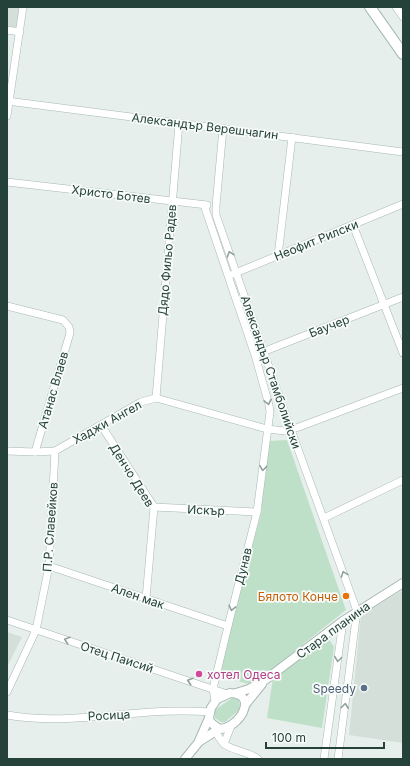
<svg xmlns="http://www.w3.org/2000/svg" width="410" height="766" font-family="Inter,sans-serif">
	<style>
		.built { fill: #d4dfda }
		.green { fill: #bfe0c8 }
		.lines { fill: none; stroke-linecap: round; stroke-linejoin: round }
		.minor-casing { stroke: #a8b8b2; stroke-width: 8 }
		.tertiary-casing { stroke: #a8b8b2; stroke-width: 10 }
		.secondary-casing { stroke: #a4bbb3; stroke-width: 12 }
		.minor { stroke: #fff; stroke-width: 7 }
		.tertiary { stroke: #fff; stroke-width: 8 }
		.secondary { stroke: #fff; stroke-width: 10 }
		.oneway { stroke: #92a09c }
		.food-dot { fill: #e8710a; stroke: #f7fbf9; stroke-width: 1.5 }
		.hotel-dot { fill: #d1479c; stroke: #f7fbf9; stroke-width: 1.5 }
		.service-dot { fill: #5c6f8a; stroke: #f7fbf9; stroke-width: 1.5 }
		.labels { text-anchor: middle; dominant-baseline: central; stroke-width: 3.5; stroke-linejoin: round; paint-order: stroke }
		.street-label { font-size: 12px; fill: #24423a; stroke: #f7fbf9 }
		.food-label { font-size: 12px; fill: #c56008; stroke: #f7fbf9; text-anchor: end }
		.hotel-label { font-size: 12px; fill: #b23c85; stroke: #f7fbf9; text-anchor: start }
		.service-label { font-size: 12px; fill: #4e5e75; stroke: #f7fbf9; text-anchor: end }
	</style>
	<rect width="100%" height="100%" fill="#e6efeb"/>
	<g class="built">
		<path d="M7 7H19L17 33 7 31Z"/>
		<path d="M403 590V743L349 735 361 615Z"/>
		<path d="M7 632 22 637 7 667Z"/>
	</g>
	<g class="green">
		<path d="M287 440 346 610 252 685 217 675 261 514 267 441Z"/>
		<path d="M329 639 334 647 322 728 267 718 273 678Z"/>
		<path d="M232 698 238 699 240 705 239 710 225 722H221L215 718V710Z"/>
	</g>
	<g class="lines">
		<g class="minor-casing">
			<g id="minor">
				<path d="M396 7 403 17"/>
				<path d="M7 30 20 32"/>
				<path d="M7 101 403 152"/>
				<path d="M7 116 23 7"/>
				<path d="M223 128 216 206V215L291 430 357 611 338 759"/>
				<path d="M7 182 207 205"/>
				<path d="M204 205 255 355 269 405 270 412 257 512 228 626 213 689 215 701"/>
				<path d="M353 225 403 353"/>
				<path d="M278 256 292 137"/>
				<path d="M233 274 403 204"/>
				<path d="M7 306 63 320 69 327 70 333 35 452"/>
				<path d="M260 353 403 297"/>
				<path d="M156 398 179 123"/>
				<path d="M101 425 154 507 146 599"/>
				<path d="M7 451 35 452 55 451 141 402 156 398 267 429 285 431 299 427 403 388"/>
				<path d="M154 507 257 512"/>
				<path d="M324 518 403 480"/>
				<path d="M49 566 228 626"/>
				<path d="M7 620 227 694"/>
				<path d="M7 692 36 630 49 566 55 451"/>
				<path d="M7 715C73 727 143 706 210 712"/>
				<path d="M215 727C221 754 242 747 258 759"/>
				<path d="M224 744 231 726"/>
				<path d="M324 759 343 621"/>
			</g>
		</g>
		<g class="tertiary-casing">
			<g id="tertiary">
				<path d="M230 693C260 694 239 729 219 729L210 722 209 718 211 708 217 699Z"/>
				<path d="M236 693 249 689 265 680 343 621 403 583"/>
				<path d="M245 705 262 684"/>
				<path d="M200 741 219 729"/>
				<path d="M185 759 198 743 209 718"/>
			</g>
		</g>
		<g class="secondary-casing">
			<path id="secondary" d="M370 7 403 54"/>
		</g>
		<use href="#minor" class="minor"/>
		<use href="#tertiary" class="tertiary"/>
		<use href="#secondary" class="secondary"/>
	</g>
	<defs><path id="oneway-chevron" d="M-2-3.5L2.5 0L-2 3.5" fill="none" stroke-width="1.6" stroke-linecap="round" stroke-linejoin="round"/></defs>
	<g class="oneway">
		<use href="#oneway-chevron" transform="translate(230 254) rotate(-109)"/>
		<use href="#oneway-chevron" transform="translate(268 402) rotate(78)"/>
		<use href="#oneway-chevron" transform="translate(263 468) rotate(97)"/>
		<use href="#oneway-chevron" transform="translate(344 574) rotate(-110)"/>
		<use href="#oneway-chevron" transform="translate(232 608) rotate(104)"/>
		<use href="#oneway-chevron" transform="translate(67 640) rotate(-162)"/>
		<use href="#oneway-chevron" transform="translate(338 659) rotate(98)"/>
		<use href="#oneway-chevron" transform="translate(190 681) rotate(-162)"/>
		<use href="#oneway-chevron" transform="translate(345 706) rotate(-83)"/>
	</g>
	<circle class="food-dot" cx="346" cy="596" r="4"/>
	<circle class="hotel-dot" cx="199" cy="674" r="4"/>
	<circle class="service-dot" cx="364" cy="688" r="4"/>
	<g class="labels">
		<g class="street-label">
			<text transform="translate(205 126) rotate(7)">Александър Верешчагин</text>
			<text transform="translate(111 194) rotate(7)">Христо Ботев</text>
			<text transform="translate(316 240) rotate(-22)">Неофит Рилски</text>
			<text transform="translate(167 260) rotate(-85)">Дядо Фильо Радев</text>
			<text transform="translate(329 326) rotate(-21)">Баучер</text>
			<text transform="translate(271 372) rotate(71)">Александър Стамболийски</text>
			<text transform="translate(53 390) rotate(-74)">Атанас Влаев</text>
			<text transform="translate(107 422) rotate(-29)">Хаджи Ангел</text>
			<text transform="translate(132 475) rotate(58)">Денчо Деев</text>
			<text transform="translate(206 510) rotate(3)">Искър</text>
			<text transform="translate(50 527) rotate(-86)">П.Р. Славейков</text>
			<text transform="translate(243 566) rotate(-76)">Дунав</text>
			<text transform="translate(138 596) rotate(19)">Ален мак</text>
			<text transform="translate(333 630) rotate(-36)">Стара планина</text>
			<text transform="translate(117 657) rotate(18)">Отец Паисий</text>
			<text transform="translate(109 715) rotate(-3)">Росица</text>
		</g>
		<g class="food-label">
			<text x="338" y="596">Бялото Конче</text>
		</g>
		<g class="hotel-label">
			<text x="207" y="674">хотел Одеса</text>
		</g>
		<g class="service-label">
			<text x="356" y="688">Speedy</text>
		</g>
	</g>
	<rect width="410" height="766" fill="none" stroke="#24423a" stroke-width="16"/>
	<path d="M266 742v6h118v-6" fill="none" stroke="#24423a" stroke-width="2"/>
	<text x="272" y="742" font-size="12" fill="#24423a" stroke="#f7fbf9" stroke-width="3" paint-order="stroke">100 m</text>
</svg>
